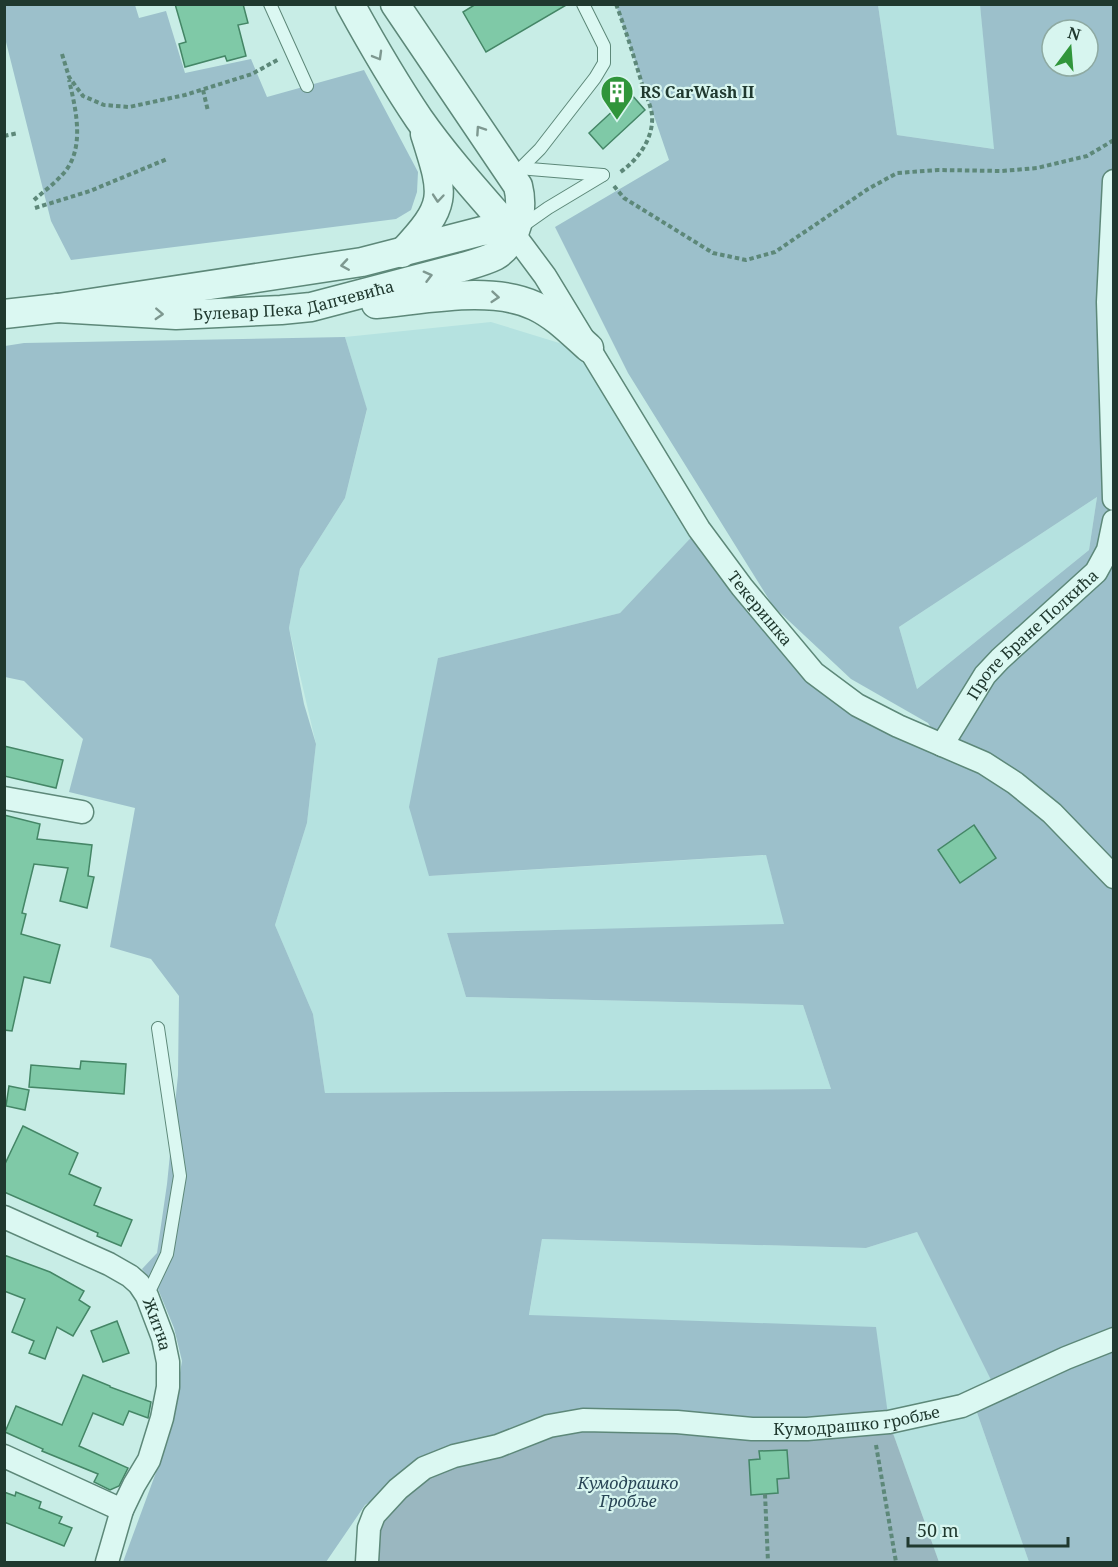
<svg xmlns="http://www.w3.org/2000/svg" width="1118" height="1567" font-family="'Noto Serif',serif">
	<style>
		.farmland { fill: #b5e2e0 }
		.green { fill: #9cc0cb; fill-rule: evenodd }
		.cemetery { fill: #9ab7c0 }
		.building { fill: #7fc9a7; stroke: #448666; stroke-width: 1.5 }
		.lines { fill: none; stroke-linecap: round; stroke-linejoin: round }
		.service-casing { stroke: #5d8879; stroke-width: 14 }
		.minor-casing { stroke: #5d8879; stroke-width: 25 }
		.tertiary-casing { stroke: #5d8879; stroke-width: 31 }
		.path { stroke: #5d8879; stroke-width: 4; stroke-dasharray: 4.5 3; stroke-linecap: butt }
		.service { stroke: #dbf8f2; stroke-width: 12 }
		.minor { stroke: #dbf8f2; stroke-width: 22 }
		.tertiary { stroke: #dbf8f2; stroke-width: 28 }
		.oneway { stroke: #7e9890 }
		.labels { text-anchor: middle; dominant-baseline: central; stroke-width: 4.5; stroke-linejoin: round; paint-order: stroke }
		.poi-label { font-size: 16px; font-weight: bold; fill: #20392f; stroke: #d7f5ef; text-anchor: start }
		.street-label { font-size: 16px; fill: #20392f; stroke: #d7f5ef }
		.park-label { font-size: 16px; font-style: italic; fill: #284455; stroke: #d7f5ef }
	</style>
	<rect width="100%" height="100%" fill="#c8ede6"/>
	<g class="farmland">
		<path d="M878 5H980L995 149 897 135Z"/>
		<path d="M491 322 569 346 589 348 699 529 620 613 438 658 430 876 766 855 785 925 447 933 466 997 803 1005 831 1089 325 1093 313 1014 275 925 307 823 316 744 289 628 300 569 345 498 367 410 345 337Z"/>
		<path d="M1097 497 1089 550 917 689 899 627Z"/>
		<path d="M917 1232 996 1390 973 1401 1029 1562H939L889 1422 529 1316 542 1239 866 1248Z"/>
	</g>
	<g class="green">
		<path d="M4 5H135L139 18 166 11 185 73 251 59 267 97 364 70 418 172 417 192 411 210 396 219 71 260 51 221 5 38Z"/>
		<path d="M616 5H878L897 135 994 149 980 5H1113V1562H1029L973 1401 996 1390 917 1232 866 1248 542 1239 529 1315 876 1327 889 1422 424 1468 365 1505 326 1562H123L169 1437 182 1361 174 1328 158 1289 142 1269 157 1253 167 1184 178 1075 179 996 151 959 110 947 135 808 69 792 83 739 24 681 5 677V346L24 343 345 337 367 409 345 498 300 569 289 628 304 704 316 744 307 823 275 925 313 1014 325 1093 831 1089 803 1005 466 997 447 933 784 924 766 855 429 876 409 807 438 658 620 613 699 529 814 673 941 743 928 723 851 679 773 606 628 373 555 227 669 160ZM1052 30H1088V66H1052ZM1097 497 1089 550 917 689 899 627Z"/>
	</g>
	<path class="cemetery" d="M583 1420 889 1422 939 1562H370L374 1515 398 1489Z"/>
	<g class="building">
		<path d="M175 4H243L248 23 238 25 246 56 227 61 225 56 185 67 179 44 186 42Z"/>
		<path d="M476 4H568L486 52 463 12Z"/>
		<path d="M631 94 645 110 603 149 589 133Z"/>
		<path d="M4 746 63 760 56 788 4 776Z"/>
		<path d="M4 815 40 824 37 839 92 845 88 876 94 877 87 908 60 901 68 868 34 864 22 913 26 914 21 934 60 945 50 983 24 977 12 1031 4 1030Z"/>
		<path d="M974 825 996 858 960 883 938 850Z"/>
		<path d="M81 1061 126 1064 124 1094 29 1087 31 1065 80 1069Z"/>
		<path d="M9 1086 29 1090 25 1110 6 1106Z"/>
		<path d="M23 1126 78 1153 69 1174 101 1188 94 1205 132 1220 121 1246 97 1236 98 1233 4 1192V1166Z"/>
		<path d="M4 1255 50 1272 84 1291 79 1300 90 1307 73 1336 57 1327 45 1359 29 1353 34 1341 12 1332 25 1299 4 1291Z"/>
		<path d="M117 1321 129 1353 103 1362 91 1331Z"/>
		<path d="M83 1375 110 1386V1387L151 1402 148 1418 129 1411 123 1425 93 1413 79 1446 128 1468 119 1486 110 1490 94 1482 98 1474 42 1451 43 1449 5 1432 16 1406 62 1425Z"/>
		<path d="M787 1450 789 1478 777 1479 778 1493 751 1495 749 1460 760 1459 759 1451Z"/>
		<path d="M4 1492 15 1496 16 1492 41 1502 39 1508 62 1517 59 1523 72 1528 64 1546 4 1522Z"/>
	</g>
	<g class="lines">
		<g class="service-casing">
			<g id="service">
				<path d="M270 4 307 86"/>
				<path d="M518 168 603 175"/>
				<path d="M521 168 540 149 595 78 604 63V46L583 4"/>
				<path d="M521 227 548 208 603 175"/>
				<path d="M147 1296 167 1254 180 1176 158 1028"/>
			</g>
		</g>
		<g class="minor-casing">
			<g id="minor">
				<path d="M1114 181 1108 302 1114 499"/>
				<path id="s1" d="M513 233 545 276 699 529 742 587 814 673 857 705 898 726 984 763 1015 783 1052 813 1114 877"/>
				<path id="s2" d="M942 745 985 675 1000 659 1096 572 1108 550 1114 521"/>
				<path d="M4 798 82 812"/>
				<path id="s3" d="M4 1217 109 1264 130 1276 139 1284 147 1296 163 1338 168 1362V1387L162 1418 149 1460 134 1485 122 1510 107 1562"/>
				<path d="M4 1456 122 1510"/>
				<path id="s4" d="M367 1562 369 1528 374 1515 398 1489 424 1468 454 1456 498 1446 549 1426 583 1420 677 1422 752 1429H807L889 1422 962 1406 1066 1358 1114 1339"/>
			</g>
		</g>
		<g class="tertiary-casing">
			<g id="tertiary">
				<path d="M350 4C372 44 394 82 419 119 447 159 481 196 513 233"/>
				<path d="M402 253C448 204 445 197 425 134"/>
				<path d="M376 304C423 300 491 285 535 306 556 316 572 333 589 348"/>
				<path id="s5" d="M58 308 176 315 281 310 311 307 463 267C473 264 485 261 495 256 517 243 524 209 518 186L395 4"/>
				<path d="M4 314 58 308 362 262 482 231 496 230 513 233"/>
			</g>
		</g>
		<g class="path">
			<path d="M616 4C626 31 634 57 642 84 645 94 651 105 652 115 654 139 637 161 619 173"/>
			<path d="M62 54 69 77 83 96 104 105 129 107 185 95 252 74 279 59"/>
			<path d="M203 90 208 111"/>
			<path d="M4 136 18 133"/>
			<path d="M614 186 624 198 713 253 746 260 775 252 868 189 897 173 938 170 1002 171 1037 168 1087 156 1114 140"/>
			<path d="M34 200C43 192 54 184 62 175 86 150 76 110 69 80"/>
			<path d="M35 208 90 191 167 159"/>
			<path d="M876 1445 896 1562"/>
			<path d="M765 1494 768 1562"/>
		</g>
		<use href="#service" class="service"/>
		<use href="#minor" class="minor"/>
		<use href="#tertiary" class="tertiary"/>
	</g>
	<defs><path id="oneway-chevron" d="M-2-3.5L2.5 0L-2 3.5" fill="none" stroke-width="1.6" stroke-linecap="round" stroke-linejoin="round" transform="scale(1.5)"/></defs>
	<g class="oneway">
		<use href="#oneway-chevron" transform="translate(378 56) rotate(60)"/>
		<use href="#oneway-chevron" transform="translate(480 130) rotate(-124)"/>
		<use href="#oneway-chevron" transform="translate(438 198) rotate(95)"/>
		<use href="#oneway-chevron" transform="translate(345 265) rotate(171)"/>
		<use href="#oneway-chevron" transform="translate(428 276) rotate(-15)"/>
		<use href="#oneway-chevron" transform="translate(495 297) rotate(5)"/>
		<use href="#oneway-chevron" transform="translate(159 314) rotate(3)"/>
	</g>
	<defs>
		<g id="building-pin" transform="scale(1.725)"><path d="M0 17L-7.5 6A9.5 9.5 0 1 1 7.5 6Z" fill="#30953b" stroke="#d7f5ef"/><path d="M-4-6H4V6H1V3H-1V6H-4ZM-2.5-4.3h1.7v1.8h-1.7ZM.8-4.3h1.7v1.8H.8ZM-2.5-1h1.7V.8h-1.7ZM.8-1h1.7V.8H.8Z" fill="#fff"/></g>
	</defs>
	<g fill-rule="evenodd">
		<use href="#building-pin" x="617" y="92"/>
	</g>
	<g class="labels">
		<g class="poi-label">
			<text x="640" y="92">RS CarWash II</text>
		</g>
		<g class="street-label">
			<text stroke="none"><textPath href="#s5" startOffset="237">Булевар Пека Дапчевића</textPath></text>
			<text stroke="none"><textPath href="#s1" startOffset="450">Текеришка</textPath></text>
			<text stroke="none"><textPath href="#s2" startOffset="144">Проте Бране Полкића</textPath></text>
			<text stroke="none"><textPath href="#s3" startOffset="196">Житна</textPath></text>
			<text stroke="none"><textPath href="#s4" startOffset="558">Кумодрашко гробље</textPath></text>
		</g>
		<g class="park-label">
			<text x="628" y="1483">Кумодрашко<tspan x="628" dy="18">Гробље</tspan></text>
		</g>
	</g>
	<rect width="1118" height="1567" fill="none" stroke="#20392f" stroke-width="12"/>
	<g transform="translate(1070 48) rotate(16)"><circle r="28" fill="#d7f5ef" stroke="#8eaaa2" stroke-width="1.5"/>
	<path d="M0-4.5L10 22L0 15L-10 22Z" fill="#30953b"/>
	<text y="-9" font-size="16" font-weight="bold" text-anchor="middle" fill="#20392f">N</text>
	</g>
	<path d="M908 1537v9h160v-9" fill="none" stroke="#20392f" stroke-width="3"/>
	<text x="917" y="1537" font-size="18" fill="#20392f" stroke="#d7f5ef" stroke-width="4.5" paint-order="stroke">50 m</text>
</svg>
